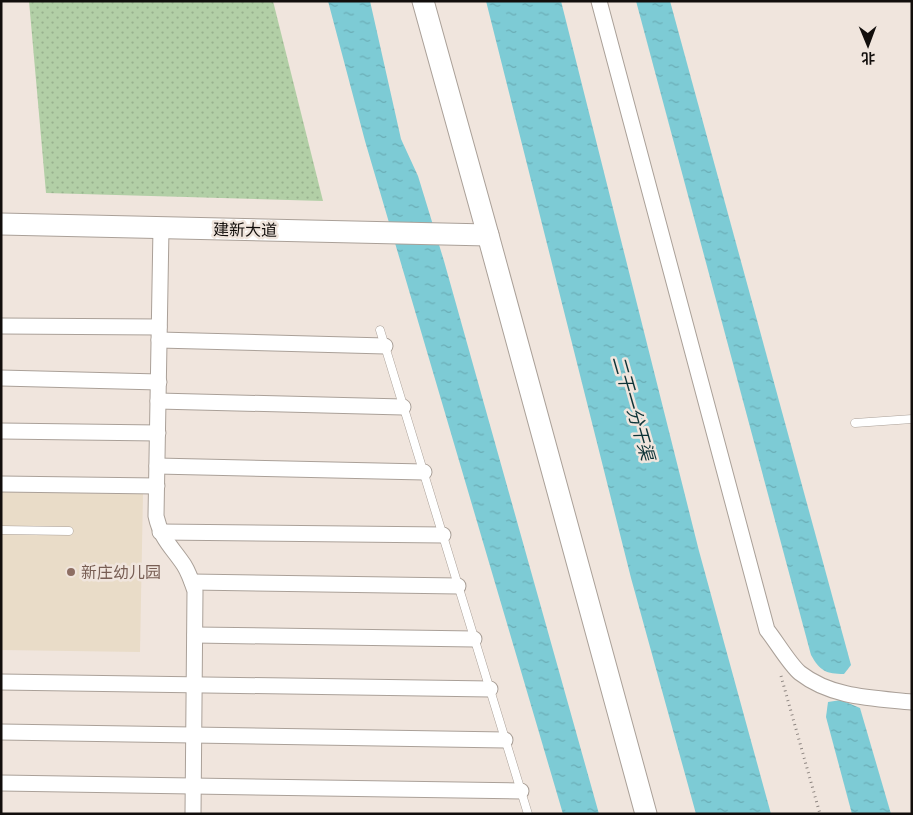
<svg xmlns="http://www.w3.org/2000/svg" width="913" height="815" font-family="'DM Sans','Noto Sans SC',sans-serif">
	<style>
		.education { fill: #e9dcc8 }
		.grass { fill: url(#grass-dots) }
		.water { fill: url(#water-ripples) }
		.lines { fill: none; stroke-linecap: round; stroke-linejoin: round }
		.lane-casing { stroke: #aaa098; stroke-width: 9 }
		.street-casing { stroke: #aaa098; stroke-width: 17 }
		.secondary-casing { stroke: #aaa098; stroke-width: 23 }
		.path { stroke: #8d8580; stroke-width: 3; stroke-dasharray: 1 4; stroke-linecap: butt }
		.lane { stroke: #fff; stroke-width: 8 }
		.street { stroke: #fff; stroke-width: 15 }
		.secondary { stroke: #fff; stroke-width: 21 }
		.education-dot { fill: #8d6e63; stroke: #f0e5dd; stroke-width: 2 }
		.labels { text-anchor: middle; dominant-baseline: central; stroke-width: 5; stroke-linejoin: round; paint-order: stroke }
		.street-label { font-size: 16px; fill: #120e0c; stroke: #f0e5dd }
		.education-label { font-size: 16px; fill: #785e54; stroke: #f0e5dd; text-anchor: start }
		.water-label { font-size: 18px; font-style: italic; fill: #0d3438; stroke: #f0e5dd }
	</style>
	<defs>
		<pattern id="grass-dots" width="8" height="8" patternUnits="userSpaceOnUse" patternTransform="scale(1.25)"><rect width="8" height="8" fill="#b2cfa6"/><path d="M2 2h.1M6 6h.1" fill="none" stroke="#98b18e" stroke-width="1.8" stroke-linecap="round"/></pattern>
		<pattern id="water-ripples" width="26" height="14" patternUnits="userSpaceOnUse" patternTransform="scale(1.25)"><rect width="26" height="14" fill="#7dcbd5"/><path d="M2 4q2-2 4 0t4 0M15 11q2-2 4 0t4 0" fill="none" stroke="#6badb6"/></pattern>
	</defs>
	<rect width="100%" height="100%" fill="#f0e5dd"/>
	<path class="education" d="M1 492 143 494 140 652 1 650Z"/>
	<path class="grass" d="M29 1H273L323 201 46 193Z"/>
	<g class="water">
		<path d="M328 1H370L401 139 418 176 444 261 599 814H563L365 141Z"/>
		<path d="M486 1H561L699 551 771 814H696L631 578Z"/>
		<path d="M636 1H670L851 665 844 674C826 674 820 671 811 655Z"/>
		<path d="M841 700 860 708 891 814H852L826 717 828 702Z"/>
	</g>
	<g class="lines">
		<g class="lane-casing">
			<g id="lane">
				<path d="M380 330 528 814"/>
				<path d="M855 423 912 419"/>
				<path d="M1 530 69 531"/>
			</g>
		</g>
		<g class="street-casing">
			<g id="street">
				<path d="M599 1 767 630C776 641 790 665 800 673 832 698 874 698 912 702"/>
				<path d="M161 228 156 516C161 539 172 547 184 565 189 573 192 582 195 591L193 814"/>
				<path d="M1 326 159 327"/>
				<path d="M159 340 385 346"/>
				<path d="M1 378 159 382"/>
				<path d="M158 401 403 407"/>
				<path d="M1 431 158 433"/>
				<path d="M157 466 424 472"/>
				<path d="M1 484 157 486"/>
				<path d="M160 532 443 535"/>
				<path d="M192 582 458 586"/>
				<path d="M195 635 474 639"/>
				<path d="M1 682 490 689"/>
				<path d="M1 732 505 740"/>
				<path d="M1 783 521 791"/>
			</g>
		</g>
		<g class="secondary-casing">
			<g id="secondary">
				<path d="M423 1 488 235 646 814"/>
				<path d="M1 224 488 235"/>
			</g>
		</g>
		<path class="path" d="M781 676 820 814"/>
		<use href="#lane" class="lane"/>
		<use href="#street" class="street"/>
		<use href="#secondary" class="secondary"/>
	</g>
	<circle class="education-dot" cx="71" cy="572" r="5"/>
	<g class="labels">
		<g class="street-label">
			<text transform="translate(245 230) rotate(1)">建新大道</text>
		</g>
		<g class="education-label">
			<text x="81" y="572">新庄幼儿园</text>
		</g>
		<g class="water-label">
			<text transform="translate(633 408) rotate(74)">二干一分干渠</text>
		</g>
	</g>
	<rect width="913" height="815" fill="none" stroke="#120e0c" stroke-width="5"/>
	<g transform="translate(868 45) rotate(179)" stroke="#f0e5dd" stroke-width="4" paint-order="stroke">
	<path d="M0-4L9 19L0 12L-9 19Z" fill="#120e0c"/>
	<text y="-8" font-size="14" font-weight="bold" text-anchor="middle" fill="#120e0c">北</text>
	</g>
</svg>
